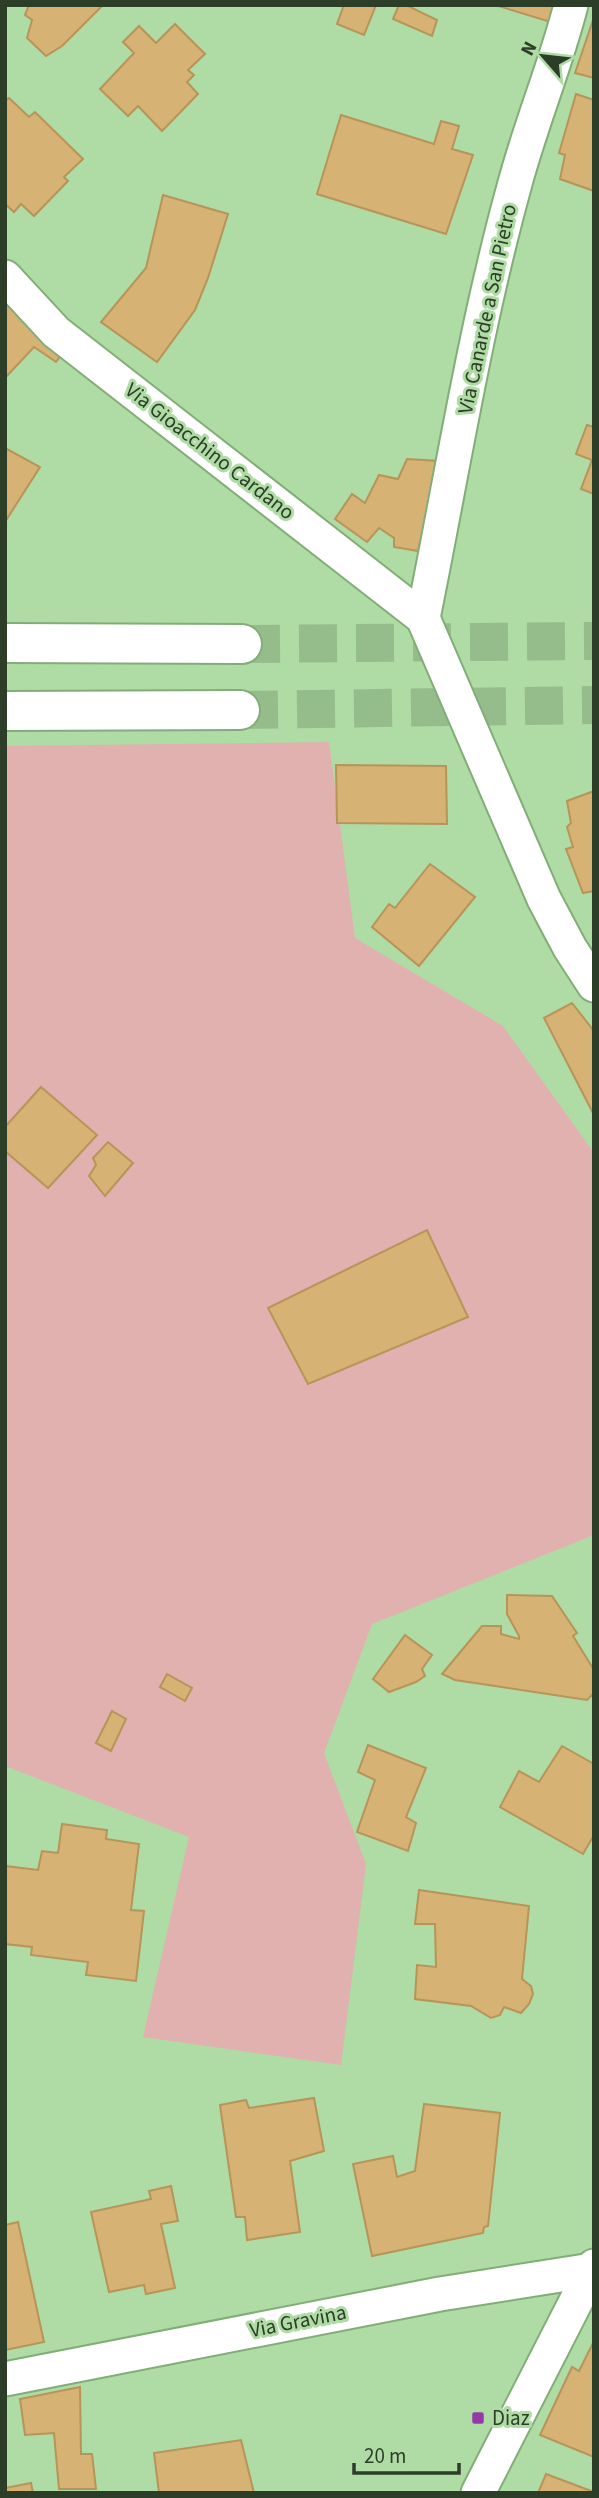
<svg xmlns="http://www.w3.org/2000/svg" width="599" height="2498" font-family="'Source Sans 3',sans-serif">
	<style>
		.green { fill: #e1b1b0 }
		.building { fill: #d7b275; stroke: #b79459; stroke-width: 2 }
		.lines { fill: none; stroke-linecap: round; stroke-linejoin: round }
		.highway-tunnel { stroke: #95bc8b; stroke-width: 38; stroke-dasharray: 38 19; stroke-linecap: butt }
		.minor-casing { stroke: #83ad78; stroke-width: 37 }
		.highway-casing { stroke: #83ad78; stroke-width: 42 }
		.minor { stroke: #fff; stroke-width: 33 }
		.highway { stroke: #fff; stroke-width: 38 }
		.poi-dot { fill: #923ba8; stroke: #afdba4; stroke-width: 2.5 }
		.labels { text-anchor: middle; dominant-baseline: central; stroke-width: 6; stroke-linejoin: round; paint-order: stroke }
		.street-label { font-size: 21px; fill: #2c3e28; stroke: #afdba4 }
		.poi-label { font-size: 21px; fill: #2c3e28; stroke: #afdba4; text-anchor: start }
	</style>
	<rect width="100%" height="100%" fill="#afdba4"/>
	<path class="green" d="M329 742 355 938 503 1026 594 1153V1535L372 1624 324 1753 366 1864 341 2065 143 2037 189 1837 5 1766V746Z"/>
	<g class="building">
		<path d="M29 5H103L62 46 46 56 27 38 32 20 25 15Z"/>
		<path d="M344 5H376L364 35 337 24Z"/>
		<path d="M399 5H406L437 20 432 36 393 19Z"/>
		<path d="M495 5H559L554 23Z"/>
		<path d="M594 17V78L575 73Z"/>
		<path d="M175 24 205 54 188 70 194 75 187 82 198 94 162 131 138 106 128 116 100 89 134 53 123 42 139 26 156 43Z"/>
		<path d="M576 94 594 100V191L560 179 565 155 559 153Z"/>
		<path d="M9 98 29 117 35 112 83 159 64 177 68 181 34 216 21 204 14 212 5 204V101Z"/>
		<path d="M341 115 434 144 441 121 459 126 452 149 473 155 446 234 317 194Z"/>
		<path d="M163 195 228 214 208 278 195 310 157 362 101 322 146 268Z"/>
		<path d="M5 287 64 351 56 362 34 347 5 378Z"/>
		<path d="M587 425 594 427V494L581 489 592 460 576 454Z"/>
		<path d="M5 448 40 467 5 522Z"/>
		<path d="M407 459 439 461 418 551 394 547V538L379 528 367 542 335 519 352 494 365 503 379 475 398 479Z"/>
		<path d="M336 765 446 766 447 824 337 823Z"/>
		<path d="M594 791V891L583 893 566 849 573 847 567 827 571 823 567 801Z"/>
		<path d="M430 864 475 897 419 966 372 927 389 904 395 908Z"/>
		<path d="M572 1003 594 1031V1115L544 1018Z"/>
		<path d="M41 1087 97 1135 48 1188 5 1151V1127Z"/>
		<path d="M108 1142 133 1163 105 1196 89 1176 96 1165 93 1158Z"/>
		<path d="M427 1230 468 1317 308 1384 268 1308Z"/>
		<path d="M507 1595 552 1596 577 1633 573 1636 594 1670V1693L587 1700 455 1680 442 1674 482 1626H501V1634L519 1639V1636L507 1614Z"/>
		<path d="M405 1635 432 1655 422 1669 425 1676 416 1682 389 1692 373 1679Z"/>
		<path d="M167 1674 192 1688 185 1701 160 1687Z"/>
		<path d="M112 1711 126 1719 111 1751 96 1743Z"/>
		<path d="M368 1745 426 1768 406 1817 416 1823 408 1851 357 1832 375 1780 358 1772Z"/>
		<path d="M562 1746 594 1764V1835L583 1854 500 1807 519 1771 539 1782Z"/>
		<path d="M62 1824 107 1830 106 1839 139 1844 131 1910 144 1911 136 1981 86 1975 88 1962 31 1955 32 1947 5 1944V1866L38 1870 42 1851 58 1853Z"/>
		<path d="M419 1890 529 1906 522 1979 531 1986 533 1994 529 2004 521 2013 504 2007 500 2015 491 2018 471 2006 415 1999 417 1965 436 1967 435 1924H415Z"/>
		<path d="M314 2098 324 2151 290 2161 300 2232 247 2240 245 2217H236L220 2105 246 2100 249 2108Z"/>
		<path d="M424 2104 500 2113 488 2226 484 2227 483 2233 372 2256 353 2164 393 2156 397 2177 415 2171Z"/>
		<path d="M171 2186 178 2221 161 2224 175 2288 146 2294 144 2285 109 2292 91 2212 151 2199 149 2191Z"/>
		<path d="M18 2222 44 2342 5 2350V2225Z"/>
		<path d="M594 2341V2457L540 2435 572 2367 579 2371Z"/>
		<path d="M80 2387 81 2454H92L96 2489H59L54 2433 25 2435 20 2399Z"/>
		<path d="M241 2440 254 2493H159L154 2453Z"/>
		<path d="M546 2474 594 2492V2493H538Z"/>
		<path d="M31 2483 33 2493H5V2488Z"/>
	</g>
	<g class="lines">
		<g class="highway-tunnel">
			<path d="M242 644 594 641"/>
			<path d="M240 710 594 705"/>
		</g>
		<g class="minor-casing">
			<g id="minor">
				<path d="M5 277 56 332 423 618 544 899 570 948 594 985"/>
				<path d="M423 618C452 475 475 328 514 187 530 126 555 67 571 5"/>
				<path d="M5 2379 440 2294 592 2270"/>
				<path d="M478 2493 594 2266"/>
			</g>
		</g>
		<g class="highway-casing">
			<g id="highway">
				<path d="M5 643 242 644"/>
				<path d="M5 711 240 710"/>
			</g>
		</g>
		<use href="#minor" class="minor"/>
		<use href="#highway" class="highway"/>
	</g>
	<rect class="poi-dot" x="471" y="2411" width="14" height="14" rx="3.5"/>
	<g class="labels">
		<g class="street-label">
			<text transform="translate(487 309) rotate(-78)">Via Canarde a San Pietro</text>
			<text transform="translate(210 451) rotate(38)">Via Gioacchino Cardano</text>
			<text transform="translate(298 2321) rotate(-11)">Via Gravina</text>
		</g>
		<g class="poi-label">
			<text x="492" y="2418">Diaz</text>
		</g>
	</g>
	<rect width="599" height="2498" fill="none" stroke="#2c3e28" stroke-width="14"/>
	<g transform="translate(543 56) rotate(298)" stroke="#afdba4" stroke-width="5" paint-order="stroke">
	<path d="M0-5L12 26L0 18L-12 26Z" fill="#2c3e28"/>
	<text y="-10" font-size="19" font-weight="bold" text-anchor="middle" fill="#2c3e28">N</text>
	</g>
	<path d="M354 2463v10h105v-10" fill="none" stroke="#2c3e28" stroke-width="3.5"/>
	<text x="364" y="2463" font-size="21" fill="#2c3e28" stroke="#afdba4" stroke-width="5" paint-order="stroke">20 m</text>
</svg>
